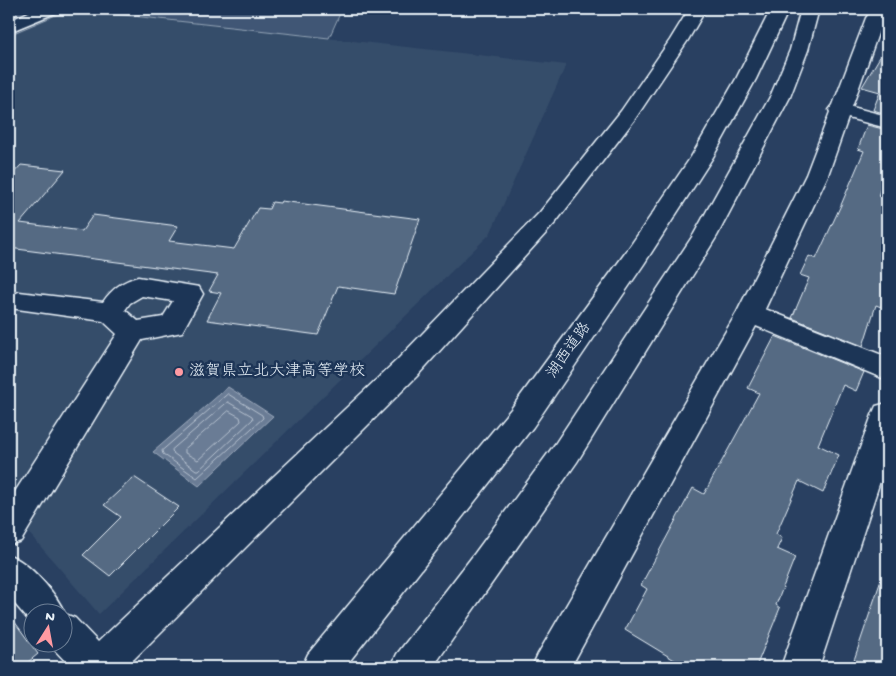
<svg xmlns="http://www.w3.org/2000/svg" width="896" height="676" font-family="'Gochi Hand','Klee One',sans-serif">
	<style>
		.built { fill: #364d6b }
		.green { fill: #415774; stroke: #94a4b6 }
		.water { fill: #6b7c95; stroke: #9dabbd }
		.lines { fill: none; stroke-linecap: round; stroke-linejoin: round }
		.shore { stroke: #b6c2d0; stroke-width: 1 }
		.building { fill: #556a83; stroke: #e8f1f8 }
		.minor-casing { stroke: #e8f1f8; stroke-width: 3 }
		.highway-casing { stroke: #e8f1f8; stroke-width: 3 }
		.minor { fill: #1d3557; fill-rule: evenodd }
		.highway { fill: #1d3557; fill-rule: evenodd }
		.poi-dot { fill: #ff9aa2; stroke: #1d3557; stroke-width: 2 }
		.labels { text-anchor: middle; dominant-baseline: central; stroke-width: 5; stroke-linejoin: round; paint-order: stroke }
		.street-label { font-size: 16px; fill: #e8f1f8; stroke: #1d3557 }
		.poi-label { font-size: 16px; fill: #e8f1f8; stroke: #1d3557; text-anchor: start }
	</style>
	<rect width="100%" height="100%" fill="#294061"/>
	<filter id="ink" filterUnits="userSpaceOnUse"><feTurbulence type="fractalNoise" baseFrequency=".02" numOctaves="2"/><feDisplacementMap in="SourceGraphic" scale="10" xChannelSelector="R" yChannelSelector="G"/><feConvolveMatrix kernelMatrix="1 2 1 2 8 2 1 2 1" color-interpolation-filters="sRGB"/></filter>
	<g filter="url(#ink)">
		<path class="built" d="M69 9 566 65 490 234 99 614 9 510V35Z"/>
		<path class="green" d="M9 9H342L329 38 70 9 9 35Z"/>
		<path class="water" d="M228 387 273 416 199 486 153 452Z"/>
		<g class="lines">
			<g class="shore">
				<path d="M228 394 262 415 263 418 197 478 163 454 162 451Z"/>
				<path d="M228 402 252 416 253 419 199 470H196L173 453 172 450Z"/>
				<path d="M229 411 240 417 241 421 198 460 185 453V449Z"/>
			</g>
		</g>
		<g class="building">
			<path d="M887 45V114L873 110 880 92 862 87Z"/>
			<path d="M867 125 887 130V169L878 196 887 199V287L881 307 876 305 863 346 792 318 809 278 800 275 809 256 816 259 841 205 864 151 858 149Z"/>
			<path d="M21 165 65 170 20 223 82 231 93 215 178 226 169 241 234 249 258 208 269 209 272 202 280 203 281 201 420 219 394 294 338 286 318 335 207 320 221 293 209 291 218 275 9 248V178Z"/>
			<path d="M775 336 864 372 856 391 843 385 818 445 839 455 823 493 799 481 776 534 782 538 777 549 795 557 776 605 780 608 756 667H686L625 630 647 589 641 585 693 488 704 494 759 393 748 388Z"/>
			<path d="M134 477 179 507 110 576 83 555 121 517 104 505Z"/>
			<path d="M883 574H887V667H868L854 660Z"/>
			<path d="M9 614 38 654 22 667H9Z"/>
		</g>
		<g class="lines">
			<g class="minor-casing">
				<g id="minor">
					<path d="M35 9H58L55 13 9 32V21Z"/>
					<path d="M689 9H706L688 40 635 119 556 222 417 376 126 667H71L49 644H62V614H32V624L9 597V555C29 562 57 594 65 614L75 618 98 642 397 360 540 212 621 111 670 40Z"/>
					<path d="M875 13 887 16V26L881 25 852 107 887 116V128L848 118 828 175 765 309 887 357V380L756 326 571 667H532L538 654 737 312 806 175 830 112 829 110 833 105 866 18 869 14Z"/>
					<path d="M138 277 199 287 203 294 182 332 142 340 21 541 9 545V501L117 334 103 321 10 308 9 296 19 292 103 302C112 289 122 281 138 277ZM142 296 173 301 163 317 138 321 125 310 130 303Z"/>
					<path d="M887 403V460L819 667H781L872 415 876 406Z"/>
				</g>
			</g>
			<g class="highway-casing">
				<g id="highway">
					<path d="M771 9H789L756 79 713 157 644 264 533 427 345 667H302L308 654 511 409 626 252 691 157 736 79Z"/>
					<path d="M801 9H819L808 50 790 97 717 236 577 462 433 667H391L397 654 475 553 555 444 694 234 770 97 790 50Z"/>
				</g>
			</g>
			<use href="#minor" class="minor"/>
			<use href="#highway" class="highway"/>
		</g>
	</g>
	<circle class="poi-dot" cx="179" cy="372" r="5"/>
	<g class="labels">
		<g class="street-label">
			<text transform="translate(570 351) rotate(-55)">湖西道路</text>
		</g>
		<g class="poi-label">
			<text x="189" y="372">滋賀県立北大津高等学校</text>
		</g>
	</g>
	<rect width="896" height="676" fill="none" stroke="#1d3557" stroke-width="30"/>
	<rect x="15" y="15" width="866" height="646" fill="none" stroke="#e8f1f8" stroke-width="2" filter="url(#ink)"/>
	<g transform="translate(48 628) rotate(11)"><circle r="24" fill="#1d3557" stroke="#6e8097"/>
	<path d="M0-4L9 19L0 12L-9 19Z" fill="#ff9aa2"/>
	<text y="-8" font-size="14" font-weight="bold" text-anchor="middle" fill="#e8f1f8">N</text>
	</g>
</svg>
